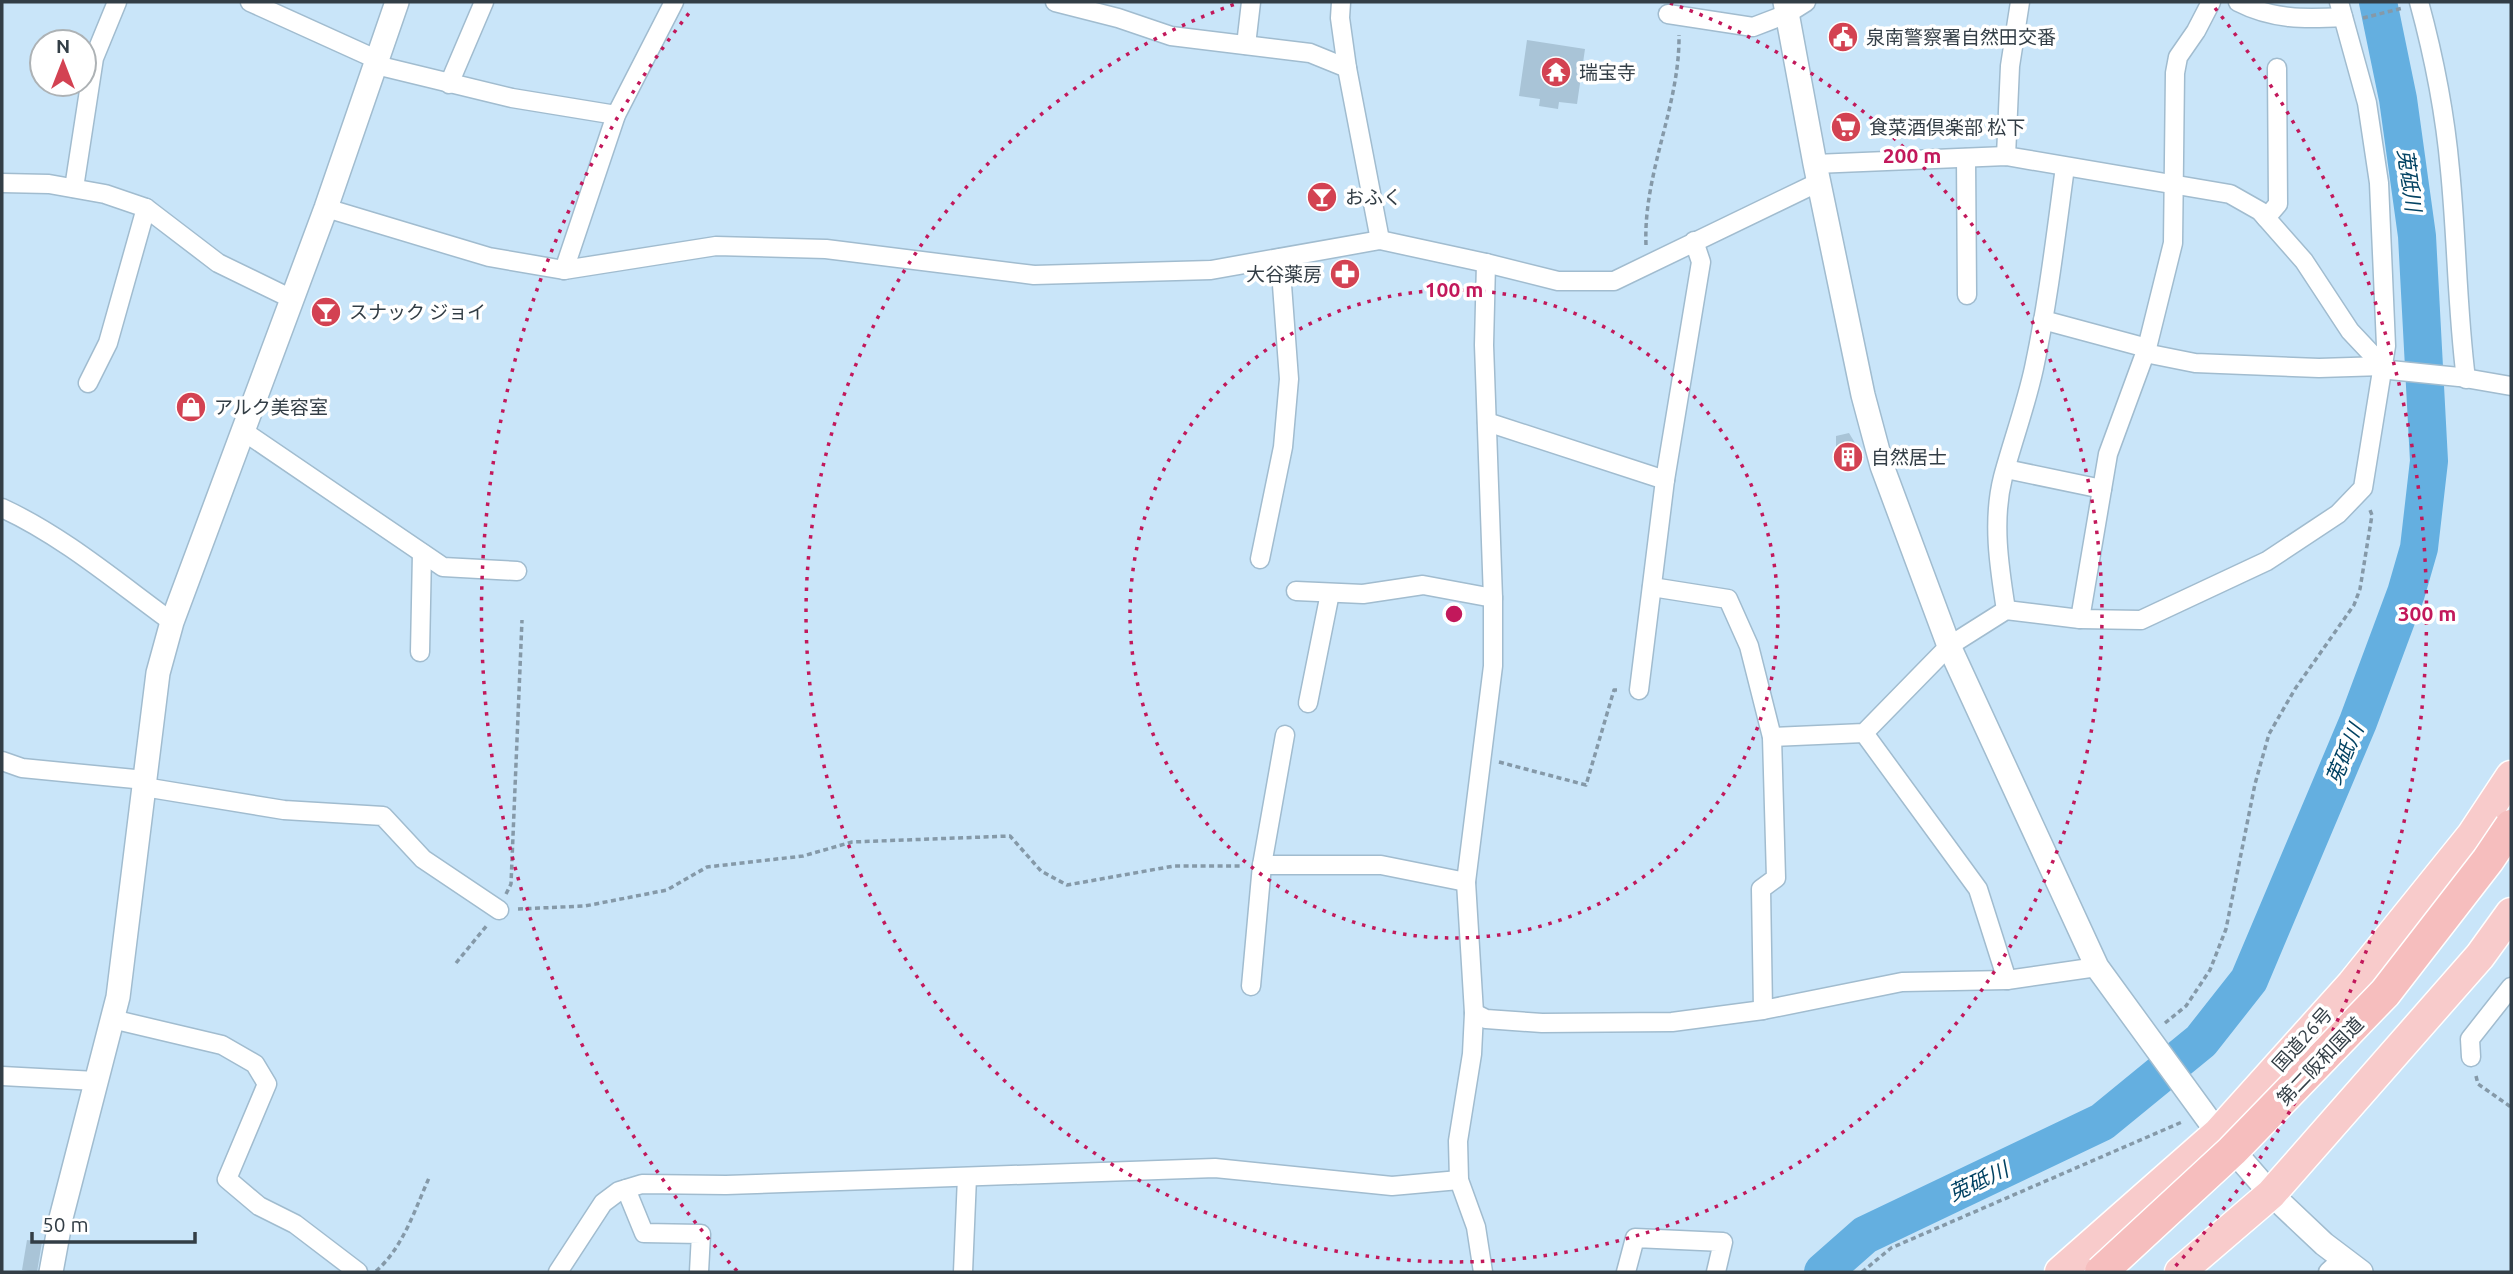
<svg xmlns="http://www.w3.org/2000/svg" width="2513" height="1274" font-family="Ubuntu,'Noto Sans JP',sans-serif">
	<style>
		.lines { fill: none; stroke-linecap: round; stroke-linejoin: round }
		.river { stroke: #64afe0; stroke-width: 38 }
		.building { fill: #a9c4d7 }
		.minor-casing { stroke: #a1bccf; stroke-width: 21 }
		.tertiary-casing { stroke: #a1bccf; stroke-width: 26 }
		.trunk-casing { stroke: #fff; stroke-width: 33 }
		.path { stroke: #8599a8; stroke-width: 3.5; stroke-dasharray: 5 3.5; stroke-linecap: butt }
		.minor { stroke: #fff; stroke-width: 18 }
		.tertiary { stroke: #fff; stroke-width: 23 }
		.trunk { stroke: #f8cbcb; stroke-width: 30 }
		.motorway-bridge-casing { stroke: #fff; stroke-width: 35; stroke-linecap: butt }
		.motorway-bridge { stroke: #f6bebe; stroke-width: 32 }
		.ring { fill: none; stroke: #c2185b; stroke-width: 3.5; stroke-dasharray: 3.5 7 }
		.labels { text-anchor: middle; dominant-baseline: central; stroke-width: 7; stroke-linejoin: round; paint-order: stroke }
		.poi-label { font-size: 19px; fill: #333e46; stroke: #fff; text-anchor: start }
		.street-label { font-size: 19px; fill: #333e46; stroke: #fff }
		.water-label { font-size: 21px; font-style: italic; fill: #034363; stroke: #fff }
		.centre { fill: #c2185b; stroke: #fff; stroke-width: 3.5 }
		.ring-label { font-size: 21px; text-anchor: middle; font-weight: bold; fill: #c2185b; stroke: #fff; stroke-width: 7; stroke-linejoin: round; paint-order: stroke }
	</style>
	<rect width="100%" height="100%" fill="#c9e5f9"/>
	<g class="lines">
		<path class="river" d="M1823 1272 1865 1235 2102 1122 2201 1041 2249 980 2358 722 2406 593 2419 548 2429 461 2417 236 2398 99 2378 2"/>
	</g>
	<g class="building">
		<path d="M1527 40 1585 49 1577 104 1559 102 1558 109 1539 106 1540 99 1519 96Z"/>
		<path d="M1849 433 1864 458 1836 466V436Z"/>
		<path d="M27 1240 42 1242 37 1272 22 1270Z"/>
	</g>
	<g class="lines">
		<g class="minor-casing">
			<g id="minor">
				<path d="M250 2 378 60"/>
				<path d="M1055 2 1118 18 1171 36 1310 53 1347 68"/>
				<path d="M1341 2 1340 18 1347 68 1380 240"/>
				<path d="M2238 2C2273 20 2305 19 2343 17"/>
				<path d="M2419 2C2434 57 2445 113 2450 170 2457 240 2457 309 2466 379"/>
				<path d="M1668 14 1753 27 1787 14 1806 2"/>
				<path d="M1246 45 1251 2"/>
				<path d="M376 65 512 98 616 115"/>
				<path d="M449 84 484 2"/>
				<path d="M2006 156 2010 66 2020 2"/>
				<path d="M1966 158 1967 295"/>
				<path d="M1815 164 2006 156 2230 194 2260 211 2304 261 2350 331 2383 366 2390 370 2459 377 2511 386"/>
				<path d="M2 183 49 184 105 194 146 208 218 263 292 299"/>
				<path d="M74 188 94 58 117 2"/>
				<path d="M326 208 489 257 564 270 716 246 826 249 1034 275 1211 270 1380 240 1486 263 1558 281H1614L1819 182"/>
				<path d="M2266 218 2278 204 2277 68"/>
				<path d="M564 270 616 115 674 2"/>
				<path d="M2043 320 2147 348"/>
				<path d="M2145 353 2195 363 2319 368 2383 366"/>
				<path d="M88 383 108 343 146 208"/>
				<path d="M1487 422 1665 480"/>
				<path d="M243 431 443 567 517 571"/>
				<path d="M2006 469 2102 489"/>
				<path d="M2 508C63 536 117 582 172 622"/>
				<path d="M1260 559 1283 447 1289 379 1280 258"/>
				<path d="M1652 587 1728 599 1749 646 1772 737 1776 878 1761 889 1763 1010"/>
				<path d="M1296 591 1363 594 1423 585 1493 598"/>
				<path d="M2006 610C1999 566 1992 520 2003 477 2013 440 2026 405 2034 368 2048 302 2056 234 2065 167"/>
				<path d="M2080 619 2108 454 2147 348 2173 243 2175 73 2178 57 2196 31 2211 2"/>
				<path d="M420 652 422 553"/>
				<path d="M1639 690 1665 480 1701 262 1694 241"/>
				<path d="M1308 703 1330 593"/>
				<path d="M1864 733 1978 889 2007 980"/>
				<path d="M1772 737 1864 733 1949 646 2006 610 2080 619 2141 620 2267 561 2338 514 2363 488 2386 346 2379 183 2367 103 2339 2"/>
				<path d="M2 761 22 768 145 780"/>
				<path d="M144 787 284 810 383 816 423 859 499 910"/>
				<path d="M1262 865H1381L1466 882"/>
				<path d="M1251 986 1262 865 1285 735"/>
				<path d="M1474 1013 1486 1019 1542 1023 1672 1022 1763 1010 1902 982 2007 980 2097 967"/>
				<path d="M112 1019 222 1045 255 1064 267 1084 227 1179 259 1206 295 1224 358 1272"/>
				<path d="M2471 1057 2470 1039 2511 987"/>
				<path d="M2 1076 96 1081"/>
				<path d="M626 1189 644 1233 701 1234 699 1272"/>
				<path d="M558 1272 603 1203 619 1191 642 1184 726 1185 1215 1168 1392 1186 1459 1180"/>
				<path d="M963 1272 967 1177"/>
				<path d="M1483 1272 1476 1227 1459 1180 1458 1141 1472 1054 1474 1013 1466 882 1493 666V598L1484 345 1486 263"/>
				<path d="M1626 1272 1635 1238 1723 1242 1716 1272"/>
				<path d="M2328 1272 2343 1258"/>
			</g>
		</g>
		<g class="tertiary-casing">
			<g id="tertiary">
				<path d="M1785 2 1815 164 1863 395 1882 466 1949 646 2097 967 2218 1133 2271 1194 2324 1244 2361 1272"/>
				<path d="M51 1272 61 1218 118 997 158 673 172 622 326 208 397 2"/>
			</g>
		</g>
		<g class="trunk-casing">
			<g id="trunk">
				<path d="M2060 1272 2218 1133 2352 984 2472 835 2511 776"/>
				<path d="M2180 1272 2271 1194 2480 956 2511 913"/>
			</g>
		</g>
		<g class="path">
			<path d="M2363 18 2403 8"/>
			<path d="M1646 245C1643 173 1680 106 1679 35"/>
			<path d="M1499 762 1586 785 1614 690H1620"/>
			<path d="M506 894 511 884 522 620"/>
			<path d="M518 909 585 906 667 890 707 867 803 856 852 842 1010 836 1041 871 1067 885 1174 866H1242"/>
			<path d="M456 963 488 924"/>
			<path d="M2165 1023 2186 1006 2210 970 2226 929 2255 784 2269 734 2295 689 2354 605 2360 589 2372 515 2370 510"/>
			<path d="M2476 1076 2478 1084 2511 1107"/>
			<path d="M376 1271C403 1248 415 1209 429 1178"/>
			<path d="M1862 1272 1891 1248 2182 1122"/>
		</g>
		<use href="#minor" class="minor"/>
		<use href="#tertiary" class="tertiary"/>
		<use href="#trunk" class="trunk"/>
		<g class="motorway-bridge-casing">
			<path id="motorway-bridge" d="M2101 1272 2232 1151 2385 993 2488 860 2511 826"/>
		</g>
		<use href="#motorway-bridge" class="motorway-bridge"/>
	</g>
	<g class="ring">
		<circle cx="1454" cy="614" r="324"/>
		<path d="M1670 3A648 648 0 1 1 1238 3"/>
		<path d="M737 1271A973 973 0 0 1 693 8M2215 8A973 973 0 0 1 2171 1271"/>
	</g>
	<defs>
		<g id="civic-disc" transform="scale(1.575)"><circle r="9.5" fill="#d34252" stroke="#fff"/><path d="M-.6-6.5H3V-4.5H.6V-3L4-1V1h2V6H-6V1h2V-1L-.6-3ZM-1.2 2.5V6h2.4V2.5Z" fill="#fff"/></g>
		<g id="temple-disc" transform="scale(1.575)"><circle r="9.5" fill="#d34252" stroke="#fff"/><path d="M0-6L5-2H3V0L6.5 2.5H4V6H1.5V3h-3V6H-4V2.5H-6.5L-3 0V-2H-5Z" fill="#fff"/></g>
		<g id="supermarket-disc" transform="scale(1.575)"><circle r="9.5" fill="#d34252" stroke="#fff"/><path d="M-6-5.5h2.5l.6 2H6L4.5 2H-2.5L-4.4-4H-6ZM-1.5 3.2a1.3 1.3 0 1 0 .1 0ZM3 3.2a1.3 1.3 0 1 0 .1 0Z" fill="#fff"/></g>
		<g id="bar-disc" transform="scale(1.575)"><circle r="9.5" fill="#d34252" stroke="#fff"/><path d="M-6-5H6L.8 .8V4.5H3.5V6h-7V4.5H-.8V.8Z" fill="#fff"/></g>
		<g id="pharmacy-disc" transform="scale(1.575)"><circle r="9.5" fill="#d34252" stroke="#fff"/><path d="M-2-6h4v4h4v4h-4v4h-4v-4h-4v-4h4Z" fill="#fff"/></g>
		<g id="shop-disc" transform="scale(1.575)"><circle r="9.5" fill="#d34252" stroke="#fff"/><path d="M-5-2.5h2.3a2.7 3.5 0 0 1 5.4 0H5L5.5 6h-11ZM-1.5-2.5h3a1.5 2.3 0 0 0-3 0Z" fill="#fff"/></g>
		<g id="building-disc" transform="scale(1.575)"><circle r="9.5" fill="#d34252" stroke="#fff"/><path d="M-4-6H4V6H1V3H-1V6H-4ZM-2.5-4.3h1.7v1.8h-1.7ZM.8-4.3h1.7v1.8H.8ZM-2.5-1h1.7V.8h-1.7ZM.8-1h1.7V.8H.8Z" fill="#fff"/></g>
	</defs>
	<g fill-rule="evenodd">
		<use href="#civic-disc" x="1843" y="37"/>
		<use href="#temple-disc" x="1556" y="72"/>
		<use href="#supermarket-disc" x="1846" y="127"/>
		<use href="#bar-disc" x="1322" y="197"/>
		<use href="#pharmacy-disc" x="1345" y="274"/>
		<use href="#bar-disc" x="326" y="312"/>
		<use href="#shop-disc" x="191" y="407"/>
		<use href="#building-disc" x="1848" y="457"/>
	</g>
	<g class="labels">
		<g class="poi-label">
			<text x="1866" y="37">泉南警察署自然田交番</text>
			<text x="1579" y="72">瑞宝寺</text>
			<text x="1869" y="127">食菜酒倶楽部 松下</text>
			<text x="1345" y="197">おふく</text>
			<text x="1322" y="274" text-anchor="end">大谷薬房</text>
			<text x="349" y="312">スナック ジョイ</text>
			<text x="214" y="407">アルク美容室</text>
			<text x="1871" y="457">自然居士</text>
		</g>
		<g class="street-label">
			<text transform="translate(2302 1039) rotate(-48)">国道26号</text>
			<text transform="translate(2320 1061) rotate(-46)">第二阪和国道</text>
		</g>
		<g class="water-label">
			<text transform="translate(2410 180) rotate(82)">莵砥川</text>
			<text transform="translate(2344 754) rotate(-67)">莵砥川</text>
			<text transform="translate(1978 1181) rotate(-25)">莵砥川</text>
		</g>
	</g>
	<circle cx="1454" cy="614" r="10" class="centre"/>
	<g class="ring-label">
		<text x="1912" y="163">200 m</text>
		<text x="1454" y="297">100 m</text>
		<text x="2427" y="621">300 m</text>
	</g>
	<rect width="2513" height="1274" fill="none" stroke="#333e46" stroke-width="7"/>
	<g transform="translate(63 63)"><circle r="33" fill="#ffffff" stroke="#adb2b5" stroke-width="2"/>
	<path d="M0-5L12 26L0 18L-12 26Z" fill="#d34252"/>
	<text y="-10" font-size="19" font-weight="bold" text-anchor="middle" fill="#333e46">N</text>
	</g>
	<path d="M32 1232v10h163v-10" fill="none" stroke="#333e46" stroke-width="3.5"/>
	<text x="42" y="1232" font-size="21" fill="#333e46" stroke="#ffffff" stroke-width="5" paint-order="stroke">50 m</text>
</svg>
